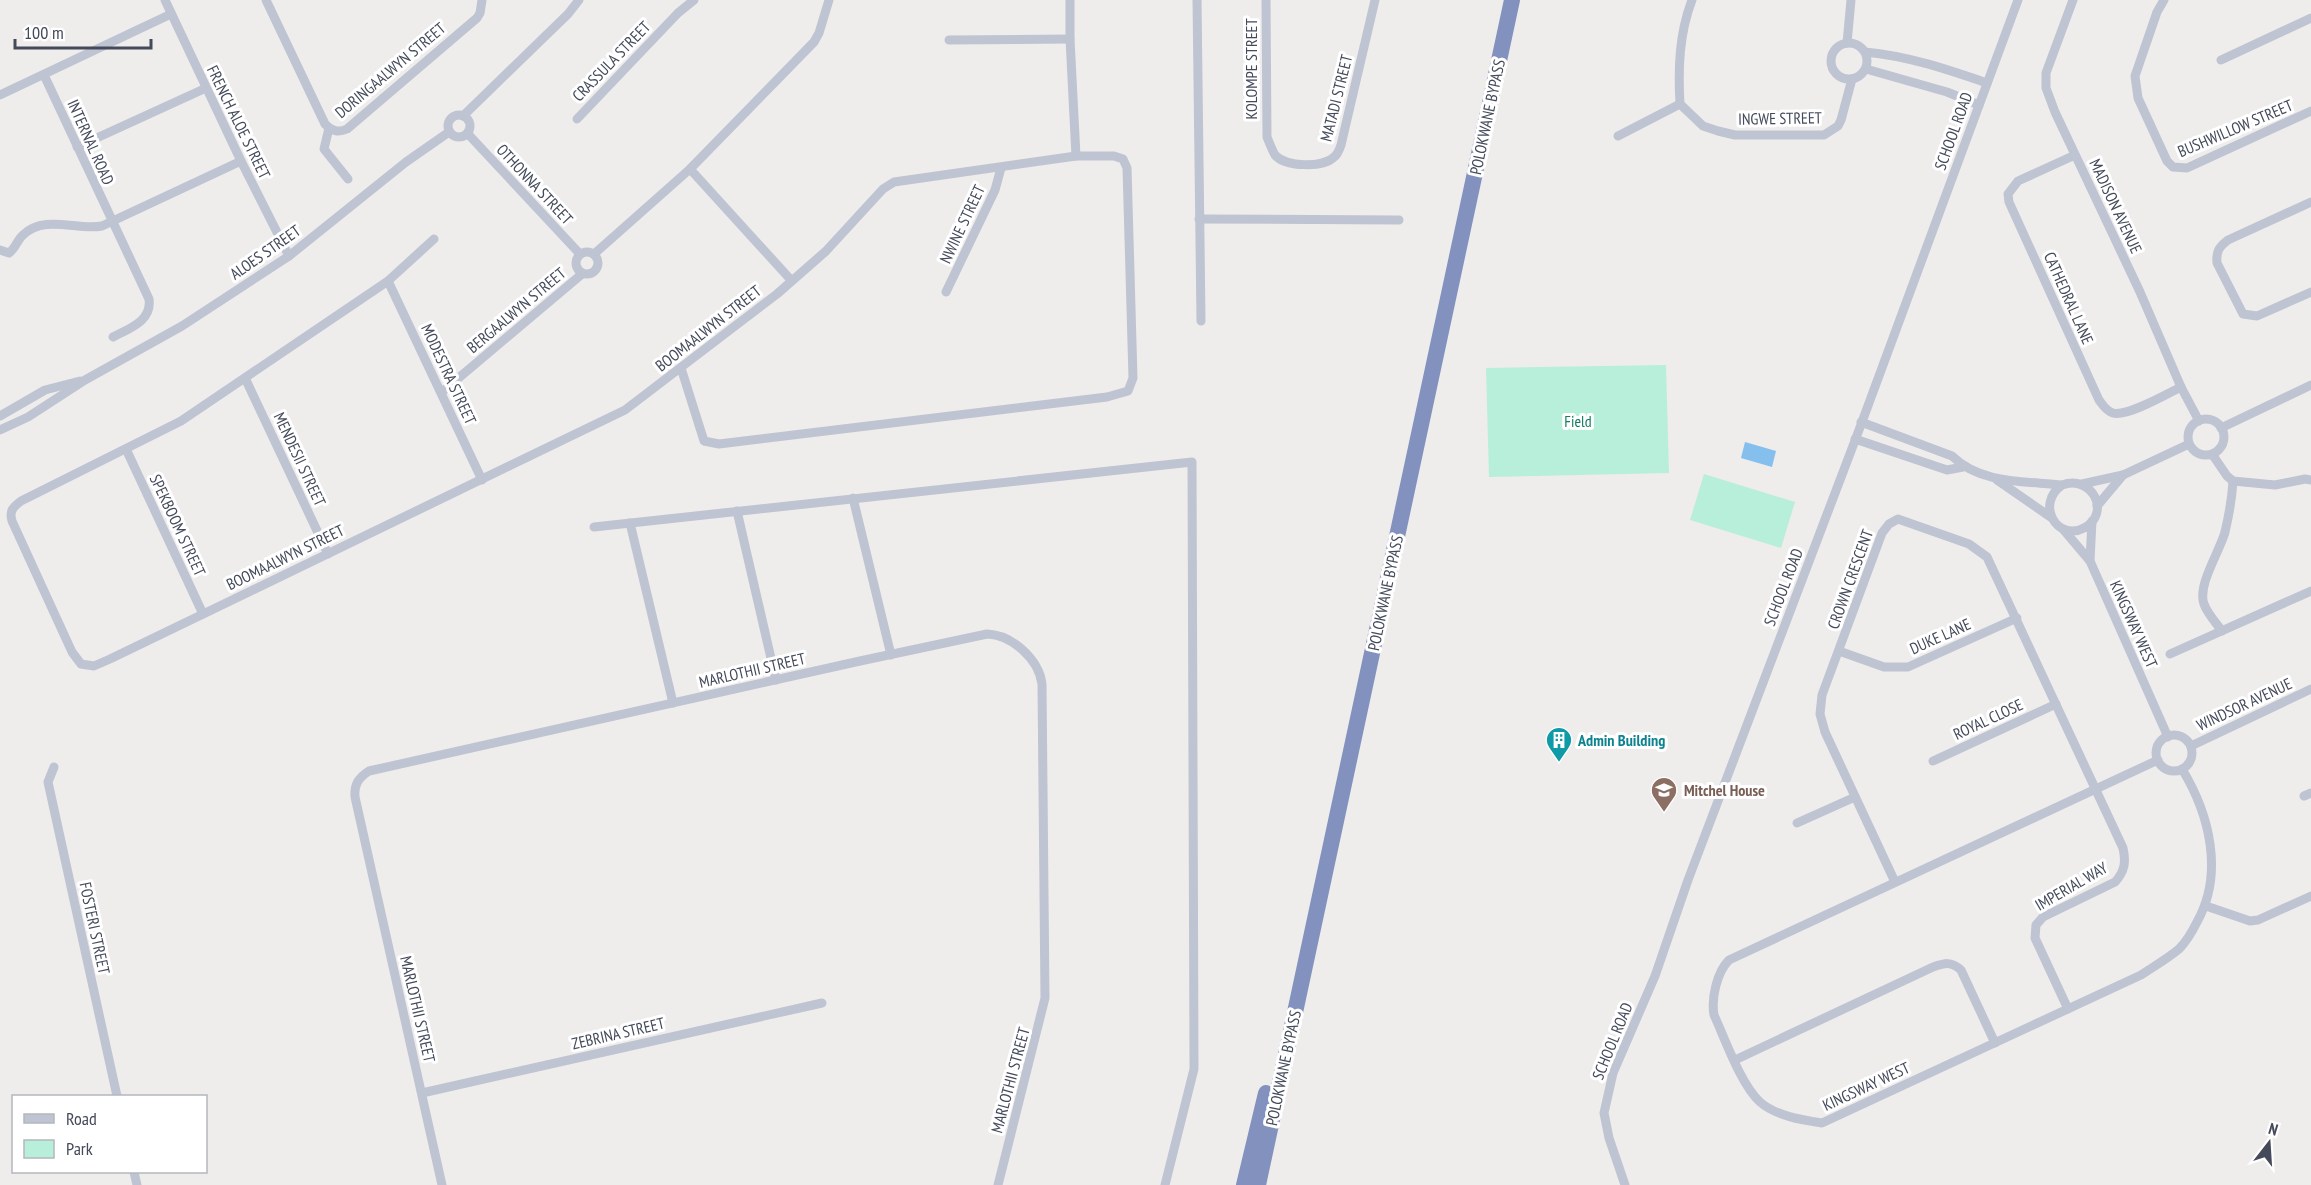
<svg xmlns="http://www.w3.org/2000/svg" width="2311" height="1185" font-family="'PT Sans Narrow',sans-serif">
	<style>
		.green { fill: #b8efda }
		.water { fill: #84bfed }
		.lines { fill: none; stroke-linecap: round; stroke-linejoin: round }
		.street { stroke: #bfc4d2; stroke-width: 9 }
		.highway { stroke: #8291bd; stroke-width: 16 }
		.labels { text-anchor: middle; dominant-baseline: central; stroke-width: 6; stroke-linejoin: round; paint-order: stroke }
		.street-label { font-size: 16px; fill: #444a5a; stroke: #fff }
		.park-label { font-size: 16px; fill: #147c60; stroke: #fff }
		.culture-label { font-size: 16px; font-weight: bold; fill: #0d838f; stroke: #fff; text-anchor: start }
		.education-label { font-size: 16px; font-weight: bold; fill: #785e54; stroke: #fff; text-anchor: start }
	</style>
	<rect width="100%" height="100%" fill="#efecec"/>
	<g class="green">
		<path d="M1666 365 1669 473 1489 477 1486 368Z"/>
		<path d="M1704 474 1795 502 1781 548 1690 520Z"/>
	</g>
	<path class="water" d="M1745 442 1776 451 1772 467 1741 458Z"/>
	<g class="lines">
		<g class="street">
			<path d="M165 0 241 161 289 256"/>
			<path d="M266 0 325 124C332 131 338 133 347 129L477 18 480 13 482 0"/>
			<path d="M1070 0V39L1076 156"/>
			<path d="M1197 0 1201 321"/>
			<path d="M1266 0 1267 137C1269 142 1272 150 1275 155 1285 167 1323 168 1334 157 1337 155 1340 148 1341 145L1375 0"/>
			<path d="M1692 0C1679 34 1678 69 1680 104L1703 126 1718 131 1735 135H1824L1838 126 1841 120 1852 79"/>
			<path d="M2073 0 2046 73V88L2055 112 2140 292 2181 387 2199 421"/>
			<path d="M2164 0 2157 12 2135 76 2138 98 2167 161 2173 167 2187 168 2311 111"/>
			<path d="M949 40 1070 39"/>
			<circle cx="1849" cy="61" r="18"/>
			<path d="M1847 43 1851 0"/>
			<path d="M1865 52C1908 56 1946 69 1987 83"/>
			<path d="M2221 60 2311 18"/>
			<path d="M1866 69 1947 92 1979 105"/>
			<path d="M44 75 149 299C152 321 130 328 113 337"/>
			<path d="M0 95 171 14"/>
			<circle cx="459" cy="126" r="11"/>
			<path d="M463 116 568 14 579 0"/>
			<path d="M577 119 678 13 694 0"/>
			<path d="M329 128 324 149 348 179"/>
			<path d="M468 134 580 254"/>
			<path d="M1618 136 1680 104"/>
			<path d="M77 147 206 88"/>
			<path d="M2075 155 2018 181 2008 194 2009 202 2099 400C2103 405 2106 411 2113 413 2127 417 2167 394 2181 387"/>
			<path d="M690 169 791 280"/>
			<path d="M2311 202 2228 240C2219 247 2216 251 2217 263L2243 314 2257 316 2311 292"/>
			<path d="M1199 219 1399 220"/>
			<path d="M434 239 388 281 181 421 21 501C13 507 9 511 12 521L72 652 81 664 94 666 110 659 625 410 777 294 826 251 883 189 894 182 1076 156H1114L1123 159 1127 168 1133 378 1128 391 1107 397 719 444 704 441 681 368"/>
			<path d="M0 250 9 253C16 248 17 240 23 235 45 214 77 231 102 226L241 161"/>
			<circle cx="587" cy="263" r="11"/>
			<path d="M594 254 690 169 814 42 819 33 829 0"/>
			<path d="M388 281 482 480"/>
			<path d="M946 292 995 190 1001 168"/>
			<path d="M245 378 328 554"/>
			<path d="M442 392 582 274"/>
			<path d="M0 416 45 390 80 381"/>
			<circle cx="2206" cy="437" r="18"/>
			<path d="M1861 422 1952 456C1980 484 2025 481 2062 485 2092 474 2112 513 2084 528 2057 542 2035 504 2062 485"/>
			<path d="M2221 428 2311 385"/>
			<path d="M0 430 28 417 85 380 182 326 289 256 406 162 449 132"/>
			<path d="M1855 439 1947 470 1963 467"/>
			<path d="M126 449 203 614"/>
			<path d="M2212 454 2227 476 2233 481 2275 485 2305 479 2311 480"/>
			<path d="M1997 480 2052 518"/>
			<path d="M2082 484 2123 475 2189 444"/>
			<path d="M853 498 891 655"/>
			<path d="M2097 506 2123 475"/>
			<path d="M737 511 776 680"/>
			<path d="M630 523 673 703"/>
			<path d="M594 527 1192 462 1194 1069 1165 1185"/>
			<path d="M2063 529 2090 561 2168 737"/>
			<path d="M2090 561 2092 521"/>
			<path d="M2222 631C2216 623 2207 613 2204 604 2197 585 2220 551 2225 532 2229 515 2232 498 2233 481"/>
			<path d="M1839 651 1884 667H1908L2017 618"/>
			<path d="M2170 654 2311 591"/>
			<circle cx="2174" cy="753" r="18"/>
			<path d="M2191 746 2311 689"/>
			<path d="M2158 760 1729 960C1717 972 1711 998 1714 1015 1725 1039 1741 1085 1760 1102 1776 1116 1802 1120 1822 1123L2141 975C2153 967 2167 959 2179 949 2187 941 2192 932 2197 922 2224 874 2210 815 2182 769"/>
			<path d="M1933 761 2056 704"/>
			<path d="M54 767 48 782 117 1096"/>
			<path d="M2304 796 2311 793"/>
			<path d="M1797 823 1855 797"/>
			<path d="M1895 882 1825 732 1820 714 1822 695 1882 533 1889 524 1898 519 1969 544 1987 557 2123 848C2126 862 2125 871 2115 882L2043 917 2036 925 2035 938 2068 1009"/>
			<path d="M2206 906 2250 921 2258 920 2311 896"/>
			<path d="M1735 1060 1933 967C1945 963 1951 961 1961 970L1995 1043"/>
			<path d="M422 1093 822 1003"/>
			<path d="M134 1172 137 1185"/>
			<path d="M442 1185 355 797C354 785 358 778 369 771L860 661 987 634C1013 635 1039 660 1042 684L1045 998 998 1185"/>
			<path d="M1625 1185 1609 1138 1604 1113 1613 1073 1655 976 1688 880 1859 430 2018 0"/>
		</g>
		<g class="highway">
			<path d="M1244 1185 1266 1093"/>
			<path d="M1258 1185 1512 0"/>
		</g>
	</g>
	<defs>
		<g id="building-pin" transform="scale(1.35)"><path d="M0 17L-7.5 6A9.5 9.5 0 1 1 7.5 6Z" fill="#0f9aa8" stroke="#fff"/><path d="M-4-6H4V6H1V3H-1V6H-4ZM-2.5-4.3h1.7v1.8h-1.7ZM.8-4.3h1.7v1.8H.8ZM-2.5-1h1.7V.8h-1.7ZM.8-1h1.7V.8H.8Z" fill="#fff"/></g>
		<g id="school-pin" transform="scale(1.35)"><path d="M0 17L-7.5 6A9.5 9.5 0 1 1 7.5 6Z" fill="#8d6e63" stroke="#fff"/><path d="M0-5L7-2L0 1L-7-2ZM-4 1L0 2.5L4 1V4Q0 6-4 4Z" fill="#fff"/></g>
	</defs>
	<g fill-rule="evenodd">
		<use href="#building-pin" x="1559" y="740"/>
		<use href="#school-pin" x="1664" y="790"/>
	</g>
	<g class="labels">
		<g class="street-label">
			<text transform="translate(611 61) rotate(-46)">CRASSULA STREET</text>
			<text transform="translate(1251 69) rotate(-90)">KOLOMPE STREET</text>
			<text transform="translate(390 70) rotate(-40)">DORINGAALWYN STREET</text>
			<text transform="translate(1336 98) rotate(-76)">MATADI STREET</text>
			<text transform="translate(1487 117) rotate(-78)">POLOKWANE BYPASS</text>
			<text transform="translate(1780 118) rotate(-1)">INGWE STREET</text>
			<text transform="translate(239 122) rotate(64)">FRENCH ALOE STREET</text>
			<text transform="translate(2235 128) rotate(-23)">BUSHWILLOW STREET</text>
			<text transform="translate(1953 131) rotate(-70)">SCHOOL ROAD</text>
			<text transform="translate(91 142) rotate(66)">INTERNAL ROAD</text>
			<text transform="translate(535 184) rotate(47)">OTHONNA STREET</text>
			<text transform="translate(2116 206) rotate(65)">MADISON AVENUE</text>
			<text transform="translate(962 224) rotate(-65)">NWINE STREET</text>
			<text transform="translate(265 252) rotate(-35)">ALOES STREET</text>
			<text transform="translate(2069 298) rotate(66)">CATHEDRAL LANE</text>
			<text transform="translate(516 310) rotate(-40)">BERGAALWYN STREET</text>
			<text transform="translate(708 328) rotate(-38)">BOOMAALWYN STREET</text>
			<text transform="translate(449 374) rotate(65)">MODESTRA STREET</text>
			<text transform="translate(300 459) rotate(65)">MENDESII STREET</text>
			<text transform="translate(178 525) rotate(65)">SPEKBOOM STREET</text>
			<text transform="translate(285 557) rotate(-26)">BOOMAALWYN STREET</text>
			<text transform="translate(1850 579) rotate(-70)">CROWN CRESCENT</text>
			<text transform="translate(1783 587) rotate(-69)">SCHOOL ROAD</text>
			<text transform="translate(1385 593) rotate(-78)">POLOKWANE BYPASS</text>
			<text transform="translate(2134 624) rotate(66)">KINGSWAY WEST</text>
			<text transform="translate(1940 636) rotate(-24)">DUKE LANE</text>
			<text transform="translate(752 670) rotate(-13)">MARLOTHII STREET</text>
			<text transform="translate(2244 704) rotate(-25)">WINDSOR AVENUE</text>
			<text transform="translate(1988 719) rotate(-25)">ROYAL CLOSE</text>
			<text transform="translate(2071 886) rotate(-30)">IMPERIAL WAY</text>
			<text transform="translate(95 928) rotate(78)">FOSTERI STREET</text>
			<text transform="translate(418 1009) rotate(77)">MARLOTHII STREET</text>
			<text transform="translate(618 1033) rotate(-13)">ZEBRINA STREET</text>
			<text transform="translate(1612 1041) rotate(-68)">SCHOOL ROAD</text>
			<text transform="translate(1283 1068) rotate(-78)">POLOKWANE BYPASS</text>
			<text transform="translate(1010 1080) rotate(-75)">MARLOTHII STREET</text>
			<text transform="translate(1866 1086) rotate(-25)">KINGSWAY WEST</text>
		</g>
		<g class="park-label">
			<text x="1578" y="421">Field</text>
		</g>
		<g class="culture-label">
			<text x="1578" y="740">Admin Building</text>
		</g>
		<g class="education-label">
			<text x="1684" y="790">Mitchel House</text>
		</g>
	</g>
	<rect x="12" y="1095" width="195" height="78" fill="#ffffff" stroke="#b4b7bd" stroke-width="1.5"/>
	<rect x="24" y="1114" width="30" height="9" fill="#bfc4d2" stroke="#b4b7bd" stroke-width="1.5"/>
	<text x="66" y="1125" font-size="18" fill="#444a5a">Road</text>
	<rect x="24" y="1140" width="30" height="18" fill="#b8efda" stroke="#b4b7bd" stroke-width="1.5"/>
	<text x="66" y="1155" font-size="18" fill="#444a5a">Park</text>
	<g transform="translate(2269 1143) rotate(17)" stroke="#ffffff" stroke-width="4.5" paint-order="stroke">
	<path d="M0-4.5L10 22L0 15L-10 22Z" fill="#444a5a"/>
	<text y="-9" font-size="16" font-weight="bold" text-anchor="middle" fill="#444a5a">N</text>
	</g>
	<path d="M15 39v9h136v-9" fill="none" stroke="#444a5a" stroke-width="3"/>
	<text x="24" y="39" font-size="18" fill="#444a5a" stroke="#ffffff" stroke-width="4.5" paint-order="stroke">100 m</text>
</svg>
